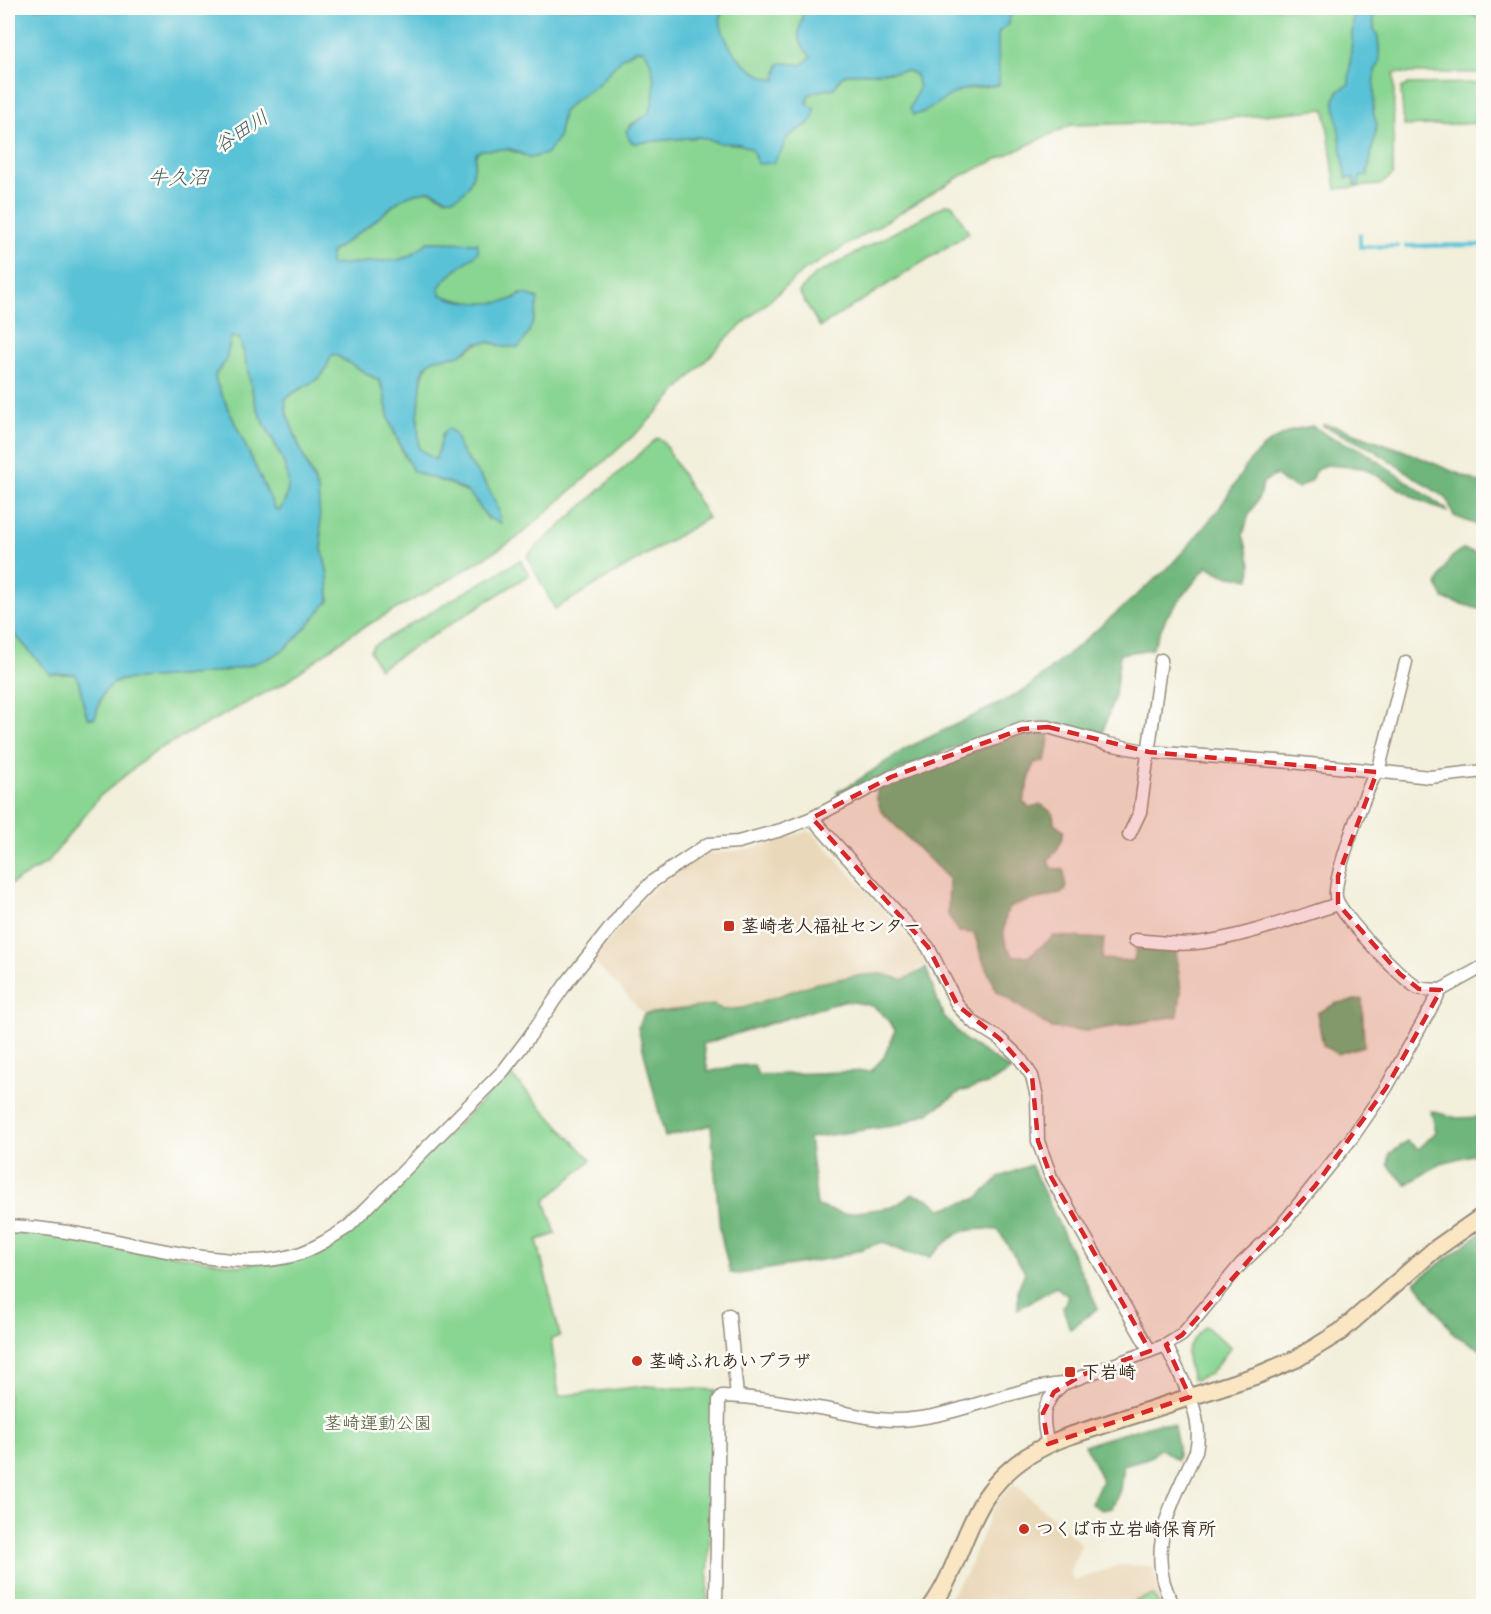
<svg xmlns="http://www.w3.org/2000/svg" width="1491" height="1614" font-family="'Shantell Sans','Klee One',sans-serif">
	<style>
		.built { fill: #ead8ba }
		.green { fill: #89d592; stroke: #628058; stroke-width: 1.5 }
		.forest { fill: #6eb67c; stroke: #54704d; stroke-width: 1.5; fill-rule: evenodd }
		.water { fill: #5ac2d7; stroke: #4a767a; stroke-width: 1.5; fill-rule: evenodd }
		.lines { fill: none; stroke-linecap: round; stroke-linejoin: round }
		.stream { stroke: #5ac2d7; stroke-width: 4 }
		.street-casing { stroke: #968c7c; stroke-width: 15 }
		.secondary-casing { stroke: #968c7c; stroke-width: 20 }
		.street { stroke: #fff; stroke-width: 12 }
		.secondary { stroke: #fbe6c4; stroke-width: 16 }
		.marked { fill: #d62828; fill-opacity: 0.2; stroke: #d62828; stroke-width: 4.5; stroke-dasharray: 12 8; stroke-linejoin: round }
		.poi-dot { fill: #c8321e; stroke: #fdfcf7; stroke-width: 2 }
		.labels { text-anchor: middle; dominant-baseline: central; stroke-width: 5; stroke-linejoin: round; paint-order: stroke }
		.poi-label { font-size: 18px; font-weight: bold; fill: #3b2a1e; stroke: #fdfcf7; text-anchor: start }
		.park-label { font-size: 18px; fill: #525d41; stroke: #fdfcf7 }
		.water-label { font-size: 20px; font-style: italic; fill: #465f5f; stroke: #fdfcf7 }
	</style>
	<rect width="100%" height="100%" fill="#fdfcf7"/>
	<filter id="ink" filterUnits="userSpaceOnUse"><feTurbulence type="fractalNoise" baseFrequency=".0167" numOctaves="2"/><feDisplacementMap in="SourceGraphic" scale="12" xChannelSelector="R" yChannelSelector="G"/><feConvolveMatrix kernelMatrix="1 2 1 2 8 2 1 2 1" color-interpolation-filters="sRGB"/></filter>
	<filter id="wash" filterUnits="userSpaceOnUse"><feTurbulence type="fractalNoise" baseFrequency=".008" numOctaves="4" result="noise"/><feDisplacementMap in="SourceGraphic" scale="24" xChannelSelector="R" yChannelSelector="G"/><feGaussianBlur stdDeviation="1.35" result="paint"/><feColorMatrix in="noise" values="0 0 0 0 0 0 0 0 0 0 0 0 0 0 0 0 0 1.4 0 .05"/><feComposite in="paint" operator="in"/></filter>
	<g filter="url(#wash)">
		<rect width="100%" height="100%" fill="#f2efdb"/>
		<g class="built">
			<path d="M808 831 812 832 915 944 927 962 925 964 903 980 882 974 854 976 813 984 743 1008 723 1010 717 1005 644 1014 592 959 644 897 672 874 700 855 751 849Z"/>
			<path d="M1015 1484 1081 1544 1070 1572 1074 1581 1119 1565 1153 1566 1158 1588 1166 1606H944L962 1578 965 1576 995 1503 1011 1485Z"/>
		</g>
		<g class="green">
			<path d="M729 8H803L811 57 802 65 786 63 776 80C750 77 717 42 721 15Z"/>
			<path d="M1000 8H1354L1349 84 1339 91 1346 178 1354 177 1355 185 1360 177 1367 176 1377 125 1373 112 1375 70 1380 63 1378 37 1374 29 1373 8H1431L1446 14 1461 9 1483 21V73H1394L1393 175 1380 185 1336 189 1325 109 1187 122 1071 125 959 177 802 272 727 338 640 430 517 538 447 581 353 633 284 683 155 751 99 797 47 863 8 886V635L16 636 50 674H75C83 687 81 704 88 718H95C102 697 99 691 120 680 165 676 255 677 289 645 303 632 316 615 329 600L328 575 322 549 315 481 299 446 287 414 285 400C295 389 312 386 322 375 328 368 327 359 334 354L379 381 384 392 389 420 404 456 420 474 453 485 471 495 488 519 487 485 459 448 456 435 442 433 441 450 434 460 419 448C418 429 414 368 434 359 442 355 453 358 461 354 482 343 478 337 504 347L521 293C517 296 512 299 508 301 491 306 455 302 440 294L438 287C449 272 465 265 478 252L477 243 428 242 410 256 398 260 330 265 331 253 368 226 404 197 415 193 431 191 446 199C472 184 473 184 476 153 492 143 515 151 530 158L558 138 563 112 573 102 598 84 622 58 635 50 644 49C656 67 657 93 650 113L629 126V139L633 143 699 137 720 143 740 144 752 149 781 152 787 137 808 124V96L814 92 834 88 841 78 846 74 908 71 916 75 919 88 910 108 965 89 998 85V33L1008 24 1010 14Z"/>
			<path d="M1483 83V123L1404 126 1401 88 1408 84Z"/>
			<path d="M947 204 953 205 969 233 820 327 799 292 813 276Z"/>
			<path d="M231 337 239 338C247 359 249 381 255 402 265 436 306 475 279 511L275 509 216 382 215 375 226 361Z"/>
			<path d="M657 438 662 440 708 518 555 609 527 556Z"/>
			<path d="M520 560 529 575 379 669 370 651 373 646Z"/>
			<path d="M510 1074 591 1160 545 1201 556 1234 537 1240 560 1336 551 1339 559 1396 645 1386 715 1390 707 1606H8V1230H24L240 1266 317 1250 439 1143Z"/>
			<path d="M1205 1326 1231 1347 1210 1374 1195 1380 1192 1379C1183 1348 1185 1349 1205 1326Z"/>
			<path d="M1153 1595 1160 1606H1120Z"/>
		</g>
		<g class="forest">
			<path d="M1322 425 1335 426 1402 450 1483 484V525H1477L1454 516 1447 499 1372 449Z"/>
			<path d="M1312 426 1330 437 1362 450 1446 509 1447 512 1417 499 1364 468 1326 465 1315 471 1311 480 1298 488 1283 482 1276 475 1263 482 1261 493 1248 517 1243 535 1251 564 1250 579 1224 575 1207 566 1167 616 1152 649 1120 654 1115 695 1102 734 1035 720 944 751 839 798 837 792 854 783 905 749 1000 703 1026 689 1086 639 1168 568 1190 544 1219 509 1248 463 1260 450 1273 440 1293 430Z"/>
			<path d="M1463 549 1483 555V610L1444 599 1437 585C1443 571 1448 556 1463 549Z"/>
			<path d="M1029 732 1050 733 1045 761 1034 763 1023 802 1030 808 1040 804 1053 813 1054 823 1064 830C1061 842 1058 852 1048 860L1052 868 1064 870 1066 890C1048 900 1026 898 1008 909 1003 927 1000 942 1014 956H1029L1054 936 1104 939 1102 959 1134 961 1136 949 1176 950 1181 991 1178 1016 1088 1031 1051 1028 997 991 983 961 974 933 959 932 948 915 949 879 881 811 876 796 878 789 923 769Z"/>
			<path d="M926 968 943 1015 965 1040 1011 1070 990 1083 960 1092 930 1112 898 1125 809 1138 817 1206 843 1214 893 1207 913 1194 929 1199 941 1209 976 1199 1000 1177 1031 1165 1098 1308 1070 1329 1063 1308 1068 1296 1056 1287 1018 1309V1289L1025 1272 998 1230C961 1227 956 1232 930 1257L907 1253 882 1242 838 1257 739 1274 730 1273 720 1231 711 1125 665 1137 638 1028 644 1014 714 1005 723 1010 743 1008 813 984 854 976 882 974 903 980ZM843 1001C874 1005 877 1004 895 1030L884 1057 871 1071 758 1075 754 1065 735 1066 708 1072 703 1044Z"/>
			<path d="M1362 999 1364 1046 1337 1054 1323 1045 1317 1013 1337 1003Z"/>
			<path d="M1431 1111 1457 1118 1483 1117V1152L1441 1163 1406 1185 1388 1165 1390 1154 1407 1141 1419 1149 1436 1132Z"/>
			<path d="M1483 1231V1351L1455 1335 1415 1282Z"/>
			<path d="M1158 1423 1174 1425C1175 1441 1181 1442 1177 1460L1160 1448 1151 1457 1123 1465 1120 1490 1112 1508 1102 1510 1091 1504 1102 1480 1085 1445Z"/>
		</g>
		<g class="water">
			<path d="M8 8H729L721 14C717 41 750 77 776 80L779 64 786 63 802 65 811 57C790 30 802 37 803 8H1000L1010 14 1009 24 998 33 999 85C985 87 968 86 955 93 940 100 930 112 913 115L910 108 919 88 916 75 908 71 846 74 841 78 834 88 814 92 808 96 807 103 815 108 813 118 808 124 787 137 781 152 773 163 757 164 752 149 740 144 720 143 699 137 633 143 629 139 626 130 649 113C657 94 656 67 644 50H635L622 58 598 84 573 102 563 112 558 138 546 154 530 158 511 149 481 150 476 153C474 169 473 190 456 197 445 202 440 192 431 191 427 190 421 192 417 193 398 196 384 215 368 226 356 235 343 243 331 253L330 265 398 260 410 256 428 242 478 243V252C465 265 449 272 439 287L440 294C457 303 488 305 507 301 523 297 520 289 538 299 536 317 531 333 519 347H504L491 342 476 343 460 355 435 359 426 365 422 374 418 419 419 448 435 460C441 449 439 436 447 429 459 432 456 442 461 451 472 469 489 484 496 504 499 510 499 517 501 523 479 517 484 507 470 494 454 481 430 480 412 470L389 420 384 392 380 381 334 354C327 360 328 368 322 375 312 386 295 388 285 400L287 414 299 446 318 491 322 549 328 575 329 601C316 615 303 632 289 645 254 677 166 676 120 680 99 691 101 698 95 718H88C81 704 83 687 75 674H50L16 636 8 635ZM231 337 239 338C247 359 249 381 255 402 265 435 306 476 279 511L275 509 216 382 215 375 226 361Z"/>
			<path d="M1354 8H1373L1374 29 1378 37 1380 63 1375 70 1373 112 1377 125 1367 176 1360 177 1359 185H1355L1354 178H1346L1334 99 1339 91 1349 84Z"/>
			<path d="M1431 8H1483V21L1461 9 1446 14Z"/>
		</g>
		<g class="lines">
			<g class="stream">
				<path d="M1360 234V247L1398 246"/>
				<path d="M1406 246 1484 245"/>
			</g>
		</g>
	</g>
	<g filter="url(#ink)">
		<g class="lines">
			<g class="street-casing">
				<g id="street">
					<path d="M1406 662 1379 768C1367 785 1333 877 1336 897 1338 913 1402 979 1418 988 1424 990 1434 989 1441 990"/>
					<path d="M812 818 928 947 958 1006 973 1022 1000 1039 1019 1057 1032 1076 1037 1097 1038 1141 1051 1177 1150 1351"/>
					<path d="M1129 835 1140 812 1161 660"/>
					<path d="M1135 940C1158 942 1182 946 1204 942 1250 935 1294 918 1338 904"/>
					<path d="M8 1226C72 1228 139 1248 203 1257 234 1261 264 1264 295 1255 314 1249 331 1238 348 1227L504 1070 529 1037 565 985 623 912 653 881 708 844 738 842 781 830 812 818 891 777 1022 729 1035 727H1048L1108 744 1149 752 1291 762 1430 777 1484 771"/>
					<path d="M729 1315 737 1396"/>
					<path d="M1166 1345C1180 1377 1205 1414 1196 1451 1173 1501 1142 1553 1174 1606"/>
					<path d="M1048 1444C1041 1417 1041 1403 1063 1384L1166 1345 1182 1335 1241 1264 1281 1226 1351 1139 1386 1088 1441 990 1484 966"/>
					<path d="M716 1606 719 1400 722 1396C758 1397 795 1404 830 1410 857 1415 884 1423 912 1419 963 1414 1011 1388 1063 1384"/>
				</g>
			</g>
			<g class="secondary-casing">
				<path id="secondary" d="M932 1606C956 1573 963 1532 985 1498 1004 1469 1034 1449 1066 1437L1258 1375 1296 1359 1340 1332 1434 1250 1484 1215"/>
			</g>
			<use href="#street" class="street"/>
			<use href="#secondary" class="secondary"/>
		</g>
	</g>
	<path class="marked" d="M1048 727 1149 752 1377 772 1338 876V904L1400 974 1419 989 1441 990 1386 1088 1315 1186 1182 1335 1166 1345 1190 1397 1048 1444 1043 1413 1054 1392 1082 1375 1150 1351 1051 1177 1038 1141 1032 1076 1000 1039 958 1006 928 947 812 818 891 777 1022 729Z"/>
	<g class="poi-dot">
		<rect x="723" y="920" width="12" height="12" rx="3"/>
		<circle cx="637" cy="1361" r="6"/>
		<rect x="1064" y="1366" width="12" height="12" rx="3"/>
		<circle cx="1024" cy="1529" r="6"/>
	</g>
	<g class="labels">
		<g class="poi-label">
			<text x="741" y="926">茎崎老人福祉センター</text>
			<text x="649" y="1361">茎崎ふれあいプラザ</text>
			<text x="1082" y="1372">下岩崎</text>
			<text x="1036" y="1529">つくば市立岩崎保育所</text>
		</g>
		<g class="park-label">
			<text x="378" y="1423">茎崎運動公園</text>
		</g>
		<g class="water-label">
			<text transform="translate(241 131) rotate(-33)">谷田川</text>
			<text x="178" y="177">牛久沼</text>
		</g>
	</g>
	<rect width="1491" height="1614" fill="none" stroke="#fdfcf7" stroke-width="30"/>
</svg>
